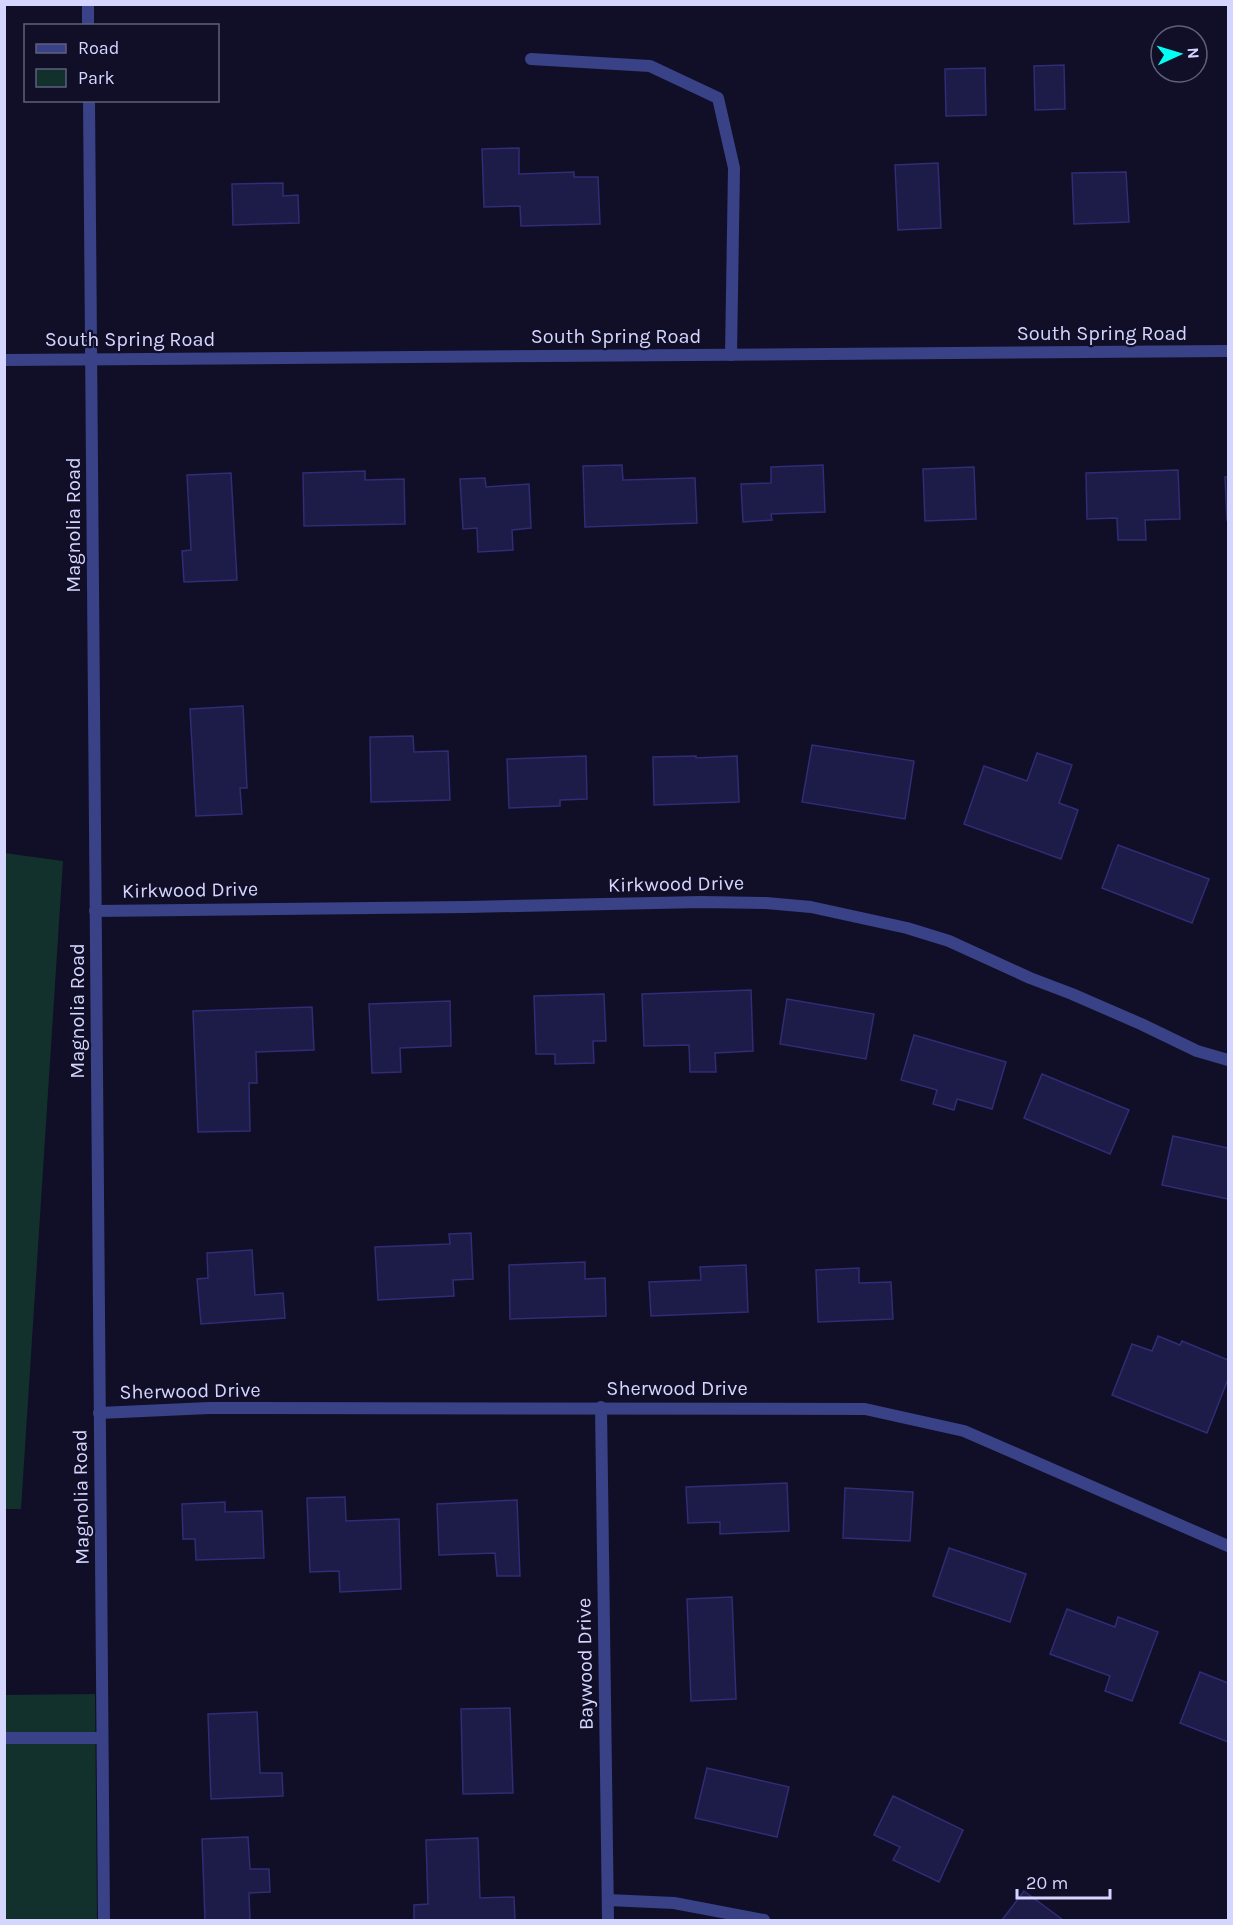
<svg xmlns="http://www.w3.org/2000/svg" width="1233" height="1925" font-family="Karla,sans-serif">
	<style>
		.green { fill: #12312c }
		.building { fill: #1d1b48; stroke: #302c75; stroke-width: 1.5 }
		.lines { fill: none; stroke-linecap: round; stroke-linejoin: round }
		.lane { stroke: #394187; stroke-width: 12 }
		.street { stroke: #394187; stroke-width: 12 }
		.labels { text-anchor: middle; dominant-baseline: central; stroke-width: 4.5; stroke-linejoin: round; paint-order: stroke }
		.street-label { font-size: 20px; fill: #d5d6ff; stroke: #100f27 }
	</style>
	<rect width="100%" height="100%" fill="#100f27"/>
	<g class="green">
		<path d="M4 853 63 861 21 1509H5Z"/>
		<path d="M95 1694 97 1920H5L4 1695Z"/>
	</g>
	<g class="building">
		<path d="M1064 65 1065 109 1035 110 1034 66Z"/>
		<path d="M985 68 986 115 946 116 945 69Z"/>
		<path d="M519 148V174L574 172V177H598L600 224 521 226 520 206 484 207 482 149Z"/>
		<path d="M938 163 941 228 898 230 895 165Z"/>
		<path d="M1126 172 1129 222 1074 224 1072 173Z"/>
		<path d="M283 183V196L298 195 299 223 233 225 232 184Z"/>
		<path d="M622 465 623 480 695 478 697 523 585 527 583 466Z"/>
		<path d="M823 465 825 512 771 514 772 520 743 522 741 484 771 483V467Z"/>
		<path d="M974 467 976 519 925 521 923 469Z"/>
		<path d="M1178 470 1180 519 1145 520 1146 540H1118L1117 518 1087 519 1086 473Z"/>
		<path d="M365 471V480L404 479 405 524 304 526 303 473Z"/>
		<path d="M231 473 237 580 184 582 182 551 191 550 187 475Z"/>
		<path d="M1225 477H1228V520H1227Z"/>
		<path d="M485 478 486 487 529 484 531 528 512 530 513 550 478 552 477 528 463 529 460 479Z"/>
		<path d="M243 706 247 788H240L242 814 196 816 190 709Z"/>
		<path d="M413 736 414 752 448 751 450 800 371 802 370 737Z"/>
		<path d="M812 745 914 761 905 819 802 802Z"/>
		<path d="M1037 753 1072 765 1059 803 1078 810 1061 859 964 824 984 766 1027 781Z"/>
		<path d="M586 756 587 799 560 800V806L509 808 507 759Z"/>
		<path d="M696 756V758L737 756 739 802 654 805 653 757Z"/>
		<path d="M1118 845 1209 879 1192 923 1102 888Z"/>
		<path d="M751 990 753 1051 715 1053 716 1072H690L689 1045 644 1046 642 994Z"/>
		<path d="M604 994 606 1041H593L594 1063 555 1064V1054H536L534 996Z"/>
		<path d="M787 999 874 1014 866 1059 780 1044Z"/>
		<path d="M450 1001 451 1046 400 1048 401 1072 372 1073 369 1004Z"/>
		<path d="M312 1007 314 1050 256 1052 257 1083H249L250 1131 198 1132 193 1011Z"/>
		<path d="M914 1035 1006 1062 992 1109 957 1099 954 1110 933 1104 937 1090 901 1080Z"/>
		<path d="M1042 1074 1129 1110 1110 1154 1024 1118Z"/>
		<path d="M1173 1136 1228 1148V1199L1162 1185Z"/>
		<path d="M471 1233 473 1279 453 1280 454 1296 378 1300 375 1247 450 1244 449 1234Z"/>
		<path d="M252 1250 255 1295 283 1293 285 1318 201 1324 197 1279 208 1278 207 1253Z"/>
		<path d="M585 1262V1279L605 1278 606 1316 510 1319 509 1265Z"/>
		<path d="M746 1265 748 1312 651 1316 649 1282 701 1280 700 1267Z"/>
		<path d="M859 1268V1283L891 1282 893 1319 818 1322 816 1270Z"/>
		<path d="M1158 1336 1180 1345 1182 1341 1228 1360V1379L1207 1433 1112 1395 1132 1344 1152 1351Z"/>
		<path d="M787 1483 789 1531 720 1534V1522L688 1523 686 1487Z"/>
		<path d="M845 1488 913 1492 910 1541 843 1538Z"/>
		<path d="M345 1497 346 1521 399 1519 401 1589 340 1592 339 1571 310 1572 307 1498Z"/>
		<path d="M517 1500 520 1576H497L495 1553 439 1555 437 1504Z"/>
		<path d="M225 1502V1512L262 1511 264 1558 196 1560 195 1539H183L182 1504Z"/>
		<path d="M949 1548 1026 1574 1010 1622 933 1596Z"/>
		<path d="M732 1597 736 1699 691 1701 687 1599Z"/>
		<path d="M1067 1609 1115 1627 1118 1617 1158 1632 1132 1701 1105 1691 1110 1676 1050 1654Z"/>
		<path d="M1200 1672 1228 1683V1742L1180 1723Z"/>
		<path d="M510 1708 513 1793 463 1794 461 1709Z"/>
		<path d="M257 1712 260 1773H282L283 1796 211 1799 208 1714Z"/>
		<path d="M707 1768 789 1787 777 1837 695 1818Z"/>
		<path d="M893 1796 963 1830 939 1882 893 1860 900 1847 874 1835Z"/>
		<path d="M248 1837 250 1869H269L270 1892 249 1893 250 1920H205L202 1839Z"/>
		<path d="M478 1838 480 1898 514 1897 515 1920H414V1905L428 1904 426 1840Z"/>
		<path d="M1024 1891 1063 1920H1002Z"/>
	</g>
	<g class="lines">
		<g class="lane">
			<path d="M531 59 650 66 718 98 734 168 731 355"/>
			<path d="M4 1738H102"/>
		</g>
		<g class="street">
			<path d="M88 4V26"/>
			<path d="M89 100 104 1920"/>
			<path d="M4 360 1228 351"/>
			<path d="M95 911 467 907 701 902 766 903 811 907 907 928 949 941 1030 978 1072 994 1141 1024 1197 1051 1228 1060"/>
			<path d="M601 1407 608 1920"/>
			<path d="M99 1413 209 1408 865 1409 964 1431 1228 1546"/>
			<path d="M608 1900 674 1903 764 1920"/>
		</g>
	</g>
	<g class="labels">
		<g class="street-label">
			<text x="1102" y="333">South Spring Road</text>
			<text x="616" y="336">South Spring Road</text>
			<text x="130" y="339">South Spring Road</text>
			<text transform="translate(73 525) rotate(-90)">Magnolia Road</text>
			<text transform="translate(676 884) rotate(-1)">Kirkwood Drive</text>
			<text transform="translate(190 890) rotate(-1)">Kirkwood Drive</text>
			<text transform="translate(77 1011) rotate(-90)">Magnolia Road</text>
			<text x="677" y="1388">Sherwood Drive</text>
			<text transform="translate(190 1391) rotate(-1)">Sherwood Drive</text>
			<text transform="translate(81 1497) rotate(-91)">Magnolia Road</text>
			<text transform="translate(585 1664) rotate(-91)">Baywood Drive</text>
		</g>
	</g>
	<rect width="1233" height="1925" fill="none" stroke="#d5d6ff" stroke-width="12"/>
	<rect x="24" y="24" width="195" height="78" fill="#100f27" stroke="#5f5f7d" stroke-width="1.5"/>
	<rect x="36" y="44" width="30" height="9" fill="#394187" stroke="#5f5f7d" stroke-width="1.5"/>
	<text x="78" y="54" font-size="18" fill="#d5d6ff">Road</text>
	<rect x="36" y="69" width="30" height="18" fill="#12312c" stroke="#5f5f7d" stroke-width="1.5"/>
	<text x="78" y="84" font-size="18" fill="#d5d6ff">Park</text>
	<g transform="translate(1179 54) rotate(86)"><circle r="28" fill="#100f27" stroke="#5f5f7d" stroke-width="1.5"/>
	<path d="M0-4.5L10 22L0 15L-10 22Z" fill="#01fff4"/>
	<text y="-9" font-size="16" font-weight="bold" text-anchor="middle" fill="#d5d6ff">N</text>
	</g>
	<path d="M1017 1889v9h93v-9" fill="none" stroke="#d5d6ff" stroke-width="3"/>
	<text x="1026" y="1889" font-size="18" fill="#d5d6ff" stroke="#100f27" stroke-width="4.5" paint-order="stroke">20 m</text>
</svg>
